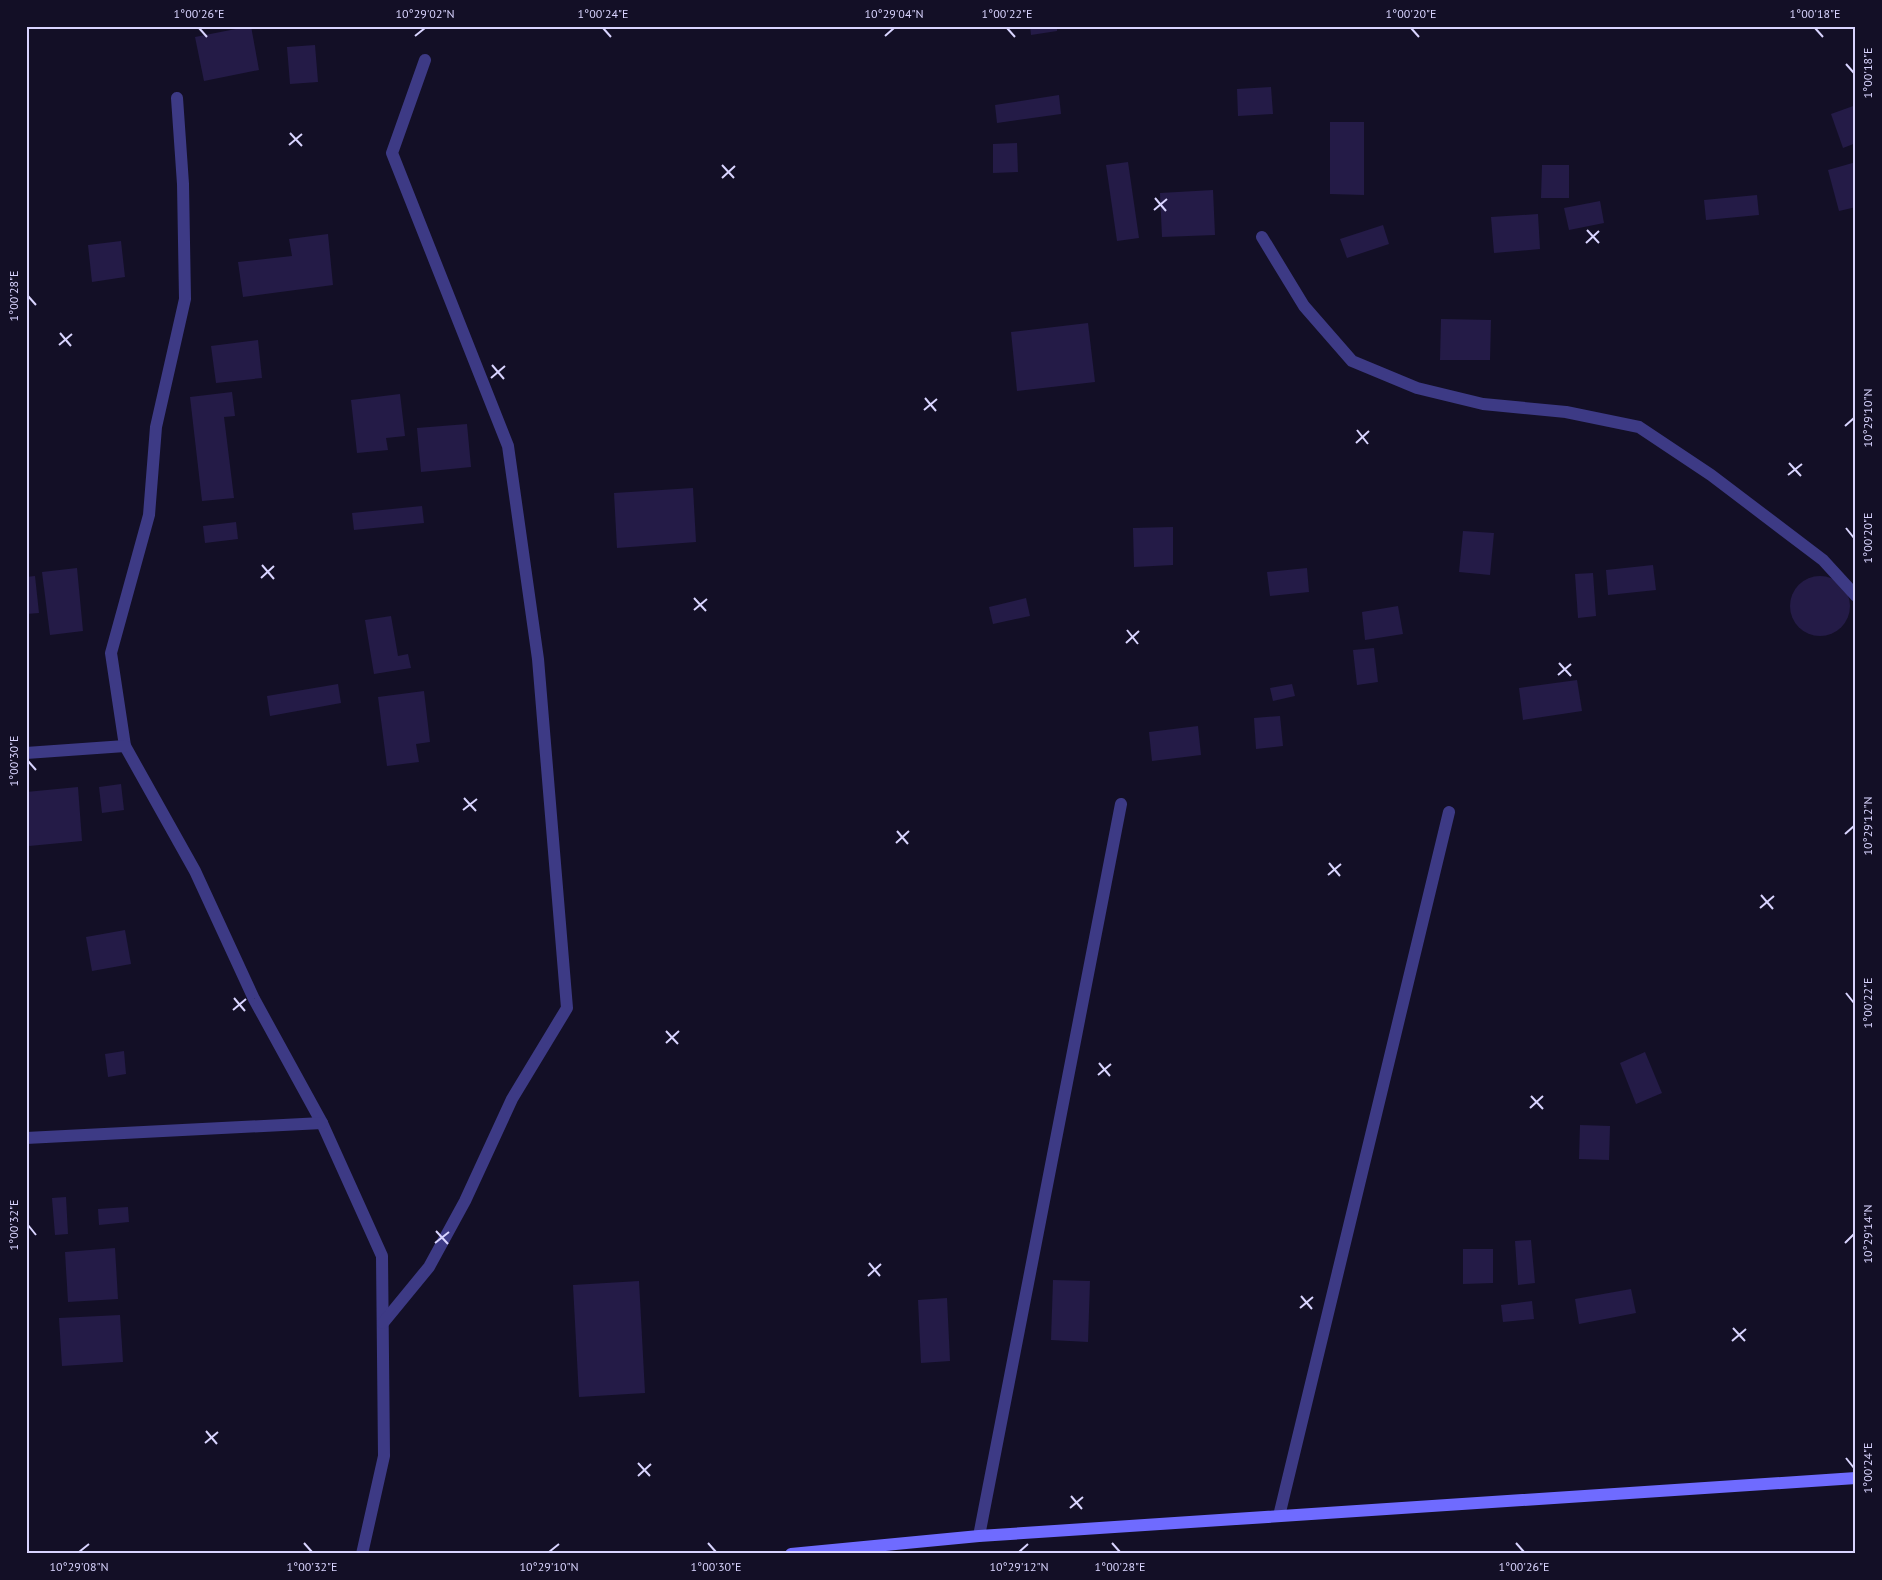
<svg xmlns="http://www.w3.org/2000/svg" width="1882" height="1580" font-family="'PT Sans',sans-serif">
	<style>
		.building { fill: #241b47 }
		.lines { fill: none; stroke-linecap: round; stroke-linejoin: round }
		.street { stroke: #3d3a85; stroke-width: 12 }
		.secondary { stroke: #6f6bff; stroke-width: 12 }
		.ticks { fill: none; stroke: #d9d4ff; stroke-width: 2 }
		.neatline { fill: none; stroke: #d9d4ff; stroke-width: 2 }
		.ticks-label { font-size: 12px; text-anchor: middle; fill: #d9d4ff }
	</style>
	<rect width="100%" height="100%" fill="#130f26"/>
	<g class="building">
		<path d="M251 26 259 70 204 81 195 37Z"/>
		<path d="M1030 26H1057V31L1031 35Z"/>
		<path d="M315 45 318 82 290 84 287 47Z"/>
		<path d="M1271 87 1273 114 1238 116 1237 89Z"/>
		<path d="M1059 95 1061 114 997 123 995 105Z"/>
		<path d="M1856 105V143L1843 148 1831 114Z"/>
		<path d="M1330 122H1364V195L1330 194Z"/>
		<path d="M1017 143 1018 172 993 173V144Z"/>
		<path d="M1128 162 1139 238 1117 241 1106 165Z"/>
		<path d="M1856 162V207L1839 211 1828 170Z"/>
		<path d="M1542 165H1569V198H1541Z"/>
		<path d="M1213 190 1215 235 1162 237 1160 193Z"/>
		<path d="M1757 195 1759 215 1706 220 1704 200Z"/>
		<path d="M1600 201 1604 223 1569 230 1564 208Z"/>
		<path d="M1538 214 1540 249 1494 253 1491 217Z"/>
		<path d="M1383 225 1389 244 1347 258 1340 239Z"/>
		<path d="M328 234 333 285 243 297 238 262 292 256 289 239Z"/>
		<path d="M121 241 125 277 92 282 88 245Z"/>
		<path d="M1441 319 1491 320 1490 360H1440Z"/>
		<path d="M1088 323 1095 382 1017 391 1011 332Z"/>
		<path d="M258 340 262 378 216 383 211 346Z"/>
		<path d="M232 392 235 416 224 417 234 498 202 501 190 397Z"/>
		<path d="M400 394 405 436 386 438 388 450 357 453 351 400Z"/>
		<path d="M467 424 471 467 421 472 417 428Z"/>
		<path d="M693 488 696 542 617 548 614 493Z"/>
		<path d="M422 506 424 523 354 530 352 513Z"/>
		<path d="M236 522 238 539 205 543 203 526Z"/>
		<path d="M1173 527V565L1134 567 1133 528Z"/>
		<path d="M1463 531 1494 533 1490 575 1459 572Z"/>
		<path d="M1653 565 1656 590 1608 595 1606 570Z"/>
		<path d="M77 568 83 631 50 635 42 572Z"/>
		<path d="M1307 568 1309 592 1270 596 1267 572Z"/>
		<path d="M1593 573 1596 616 1578 618 1575 574Z"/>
		<circle cx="1820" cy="606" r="30"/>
		<path d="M35 576 39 613 26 614V577Z"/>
		<path d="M1026 598 1030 616 993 624 989 607Z"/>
		<path d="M1398 606 1403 634 1365 640 1362 612Z"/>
		<path d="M391 616 398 656 408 654 411 668 374 674 365 620Z"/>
		<path d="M1374 648 1378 682 1357 685 1353 650Z"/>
		<path d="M1577 680 1582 711 1523 720 1519 688Z"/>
		<path d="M338 684 341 703 270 716 267 696Z"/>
		<path d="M1292 684 1295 696 1273 701 1270 688Z"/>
		<path d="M424 691 430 742 416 744 419 762 387 766 378 697Z"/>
		<path d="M1280 716 1283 746 1256 749 1254 718Z"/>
		<path d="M1198 726 1201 755 1152 761 1149 732Z"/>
		<path d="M121 784 124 810 102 813 99 787Z"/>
		<path d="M78 787 82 841 29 846 26 792Z"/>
		<path d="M125 930 131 964 92 971 86 937Z"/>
		<path d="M124 1051 126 1074 108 1077 105 1054Z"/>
		<path d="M1645 1052 1662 1093 1636 1104 1620 1063Z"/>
		<path d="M1580 1125 1610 1126 1609 1160 1579 1159Z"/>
		<path d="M66 1197 68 1234 55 1235 52 1198Z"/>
		<path d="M128 1207 129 1222 99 1225 98 1209Z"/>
		<path d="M1531 1240 1535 1283 1518 1285 1515 1241Z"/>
		<path d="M115 1248 118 1299 68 1302 65 1252Z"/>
		<path d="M1463 1249H1493V1283L1463 1284Z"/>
		<path d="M1053 1280 1090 1281 1088 1342 1051 1340Z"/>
		<path d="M639 1281 645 1393 579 1397 573 1285Z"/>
		<path d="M1631 1289 1636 1313 1579 1324 1575 1299Z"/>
		<path d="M947 1298 950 1361 921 1363 918 1300Z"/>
		<path d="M1532 1301 1534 1319 1503 1322 1501 1305Z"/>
		<path d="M120 1315 123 1362 62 1366 59 1318Z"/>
	</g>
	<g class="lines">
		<g class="street">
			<path d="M177 98 183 184 185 299 156 427 149 515 111 653 125 746 195 871 254 999 322 1123 382 1256 384 1456 362 1554"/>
			<path d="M1262 237 1304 306 1352 361 1417 388 1483 404 1566 412 1639 427 1711 475 1823 560 1856 596"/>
			<path d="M26 753 125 746"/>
			<path d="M26 1138 322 1123"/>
			<path d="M383 1323 429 1267 465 1201 512 1099 567 1008 538 659 508 446 392 153 425 60"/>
			<path d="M1279 1516 1449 812"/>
			<path d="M979 1536 1121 804"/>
		</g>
		<path class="secondary" d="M791 1554 979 1536 1856 1478"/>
	</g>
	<path class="ticks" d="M199 28 207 37M603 28 611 37M1007 28 1015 37M1411 28 1419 37M1815 28 1823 37M415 36 425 28M885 36 894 28M1846 64 1854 73M290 133 302 146M289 145 302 134M722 165 734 178M722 178 735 166M1155 198 1166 211M1154 210 1167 199M1587 230 1599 243M1586 243 1599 231M28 296 36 305M60 333 71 346M59 345 72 334M492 365 504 379M491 378 505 366M925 398 936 411M924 410 937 399M1845 426 1854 418M1357 430 1368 444M1356 443 1369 431M1789 463 1801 476M1788 475 1802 464M1846 528 1854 538M262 565 274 579M261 578 274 566M694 598 706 611M694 610 707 599M1127 630 1138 644M1126 643 1139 631M1559 663 1571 676M1558 675 1571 664M28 761 36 770M464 798 476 811M463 810 477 799M897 831 908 844M1845 834 1854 826M896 843 909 831M1329 863 1340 876M1328 875 1341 864M1761 895 1773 909M1760 908 1774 896M1846 993 1854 1003M234 998 245 1011M233 1010 246 999M666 1031 678 1044M666 1043 679 1031M1099 1063 1110 1076M1098 1075 1111 1064M1531 1096 1543 1109M1530 1108 1543 1096M28 1225 36 1235M436 1231 448 1244M435 1243 449 1232M1845 1243 1854 1234M869 1263 880 1276M868 1276 881 1264M1301 1296 1312 1309M1300 1308 1313 1297M1733 1328 1745 1341M1732 1341 1746 1329M206 1431 217 1444M205 1443 218 1432M1846 1458 1854 1468M638 1463 650 1476M638 1476 651 1464M1071 1496 1082 1509M1070 1508 1083 1497M304 1543 312 1552M708 1543 716 1552M1112 1543 1120 1552M1516 1543 1524 1552M79 1552 89 1544M549 1552 559 1544M1019 1552 1028 1544"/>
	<rect width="1882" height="1580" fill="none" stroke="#130f26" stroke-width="55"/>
	<rect x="28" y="28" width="1826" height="1524" class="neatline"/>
	<g class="ticks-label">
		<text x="199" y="18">1°00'26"E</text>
		<text x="425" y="18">10°29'02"N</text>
		<text x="603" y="18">1°00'24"E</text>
		<text x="894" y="18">10°29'04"N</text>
		<text x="1007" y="18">1°00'22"E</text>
		<text x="1411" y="18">1°00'20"E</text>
		<text x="1815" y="18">1°00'18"E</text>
		<text transform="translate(1868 73) rotate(-90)" y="4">1°00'18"E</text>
		<text transform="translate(14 296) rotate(-90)" y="4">1°00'28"E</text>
		<text transform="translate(1868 418) rotate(-90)" y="4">10°29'10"N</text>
		<text transform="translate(1868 538) rotate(-90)" y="4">1°00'20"E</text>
		<text transform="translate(14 761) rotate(-90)" y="4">1°00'30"E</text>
		<text transform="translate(1868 826) rotate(-90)" y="4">10°29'12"N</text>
		<text transform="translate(1868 1003) rotate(-90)" y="4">1°00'22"E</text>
		<text transform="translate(14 1225) rotate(-90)" y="4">1°00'32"E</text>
		<text transform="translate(1868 1234) rotate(-90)" y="4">10°29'14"N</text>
		<text transform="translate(1868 1468) rotate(-90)" y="4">1°00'24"E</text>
		<text x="79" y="1571">10°29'08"N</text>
		<text x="312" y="1571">1°00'32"E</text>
		<text x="549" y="1571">10°29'10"N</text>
		<text x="716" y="1571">1°00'30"E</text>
		<text x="1019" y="1571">10°29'12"N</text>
		<text x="1120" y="1571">1°00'28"E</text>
		<text x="1524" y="1571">1°00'26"E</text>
	</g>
</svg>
